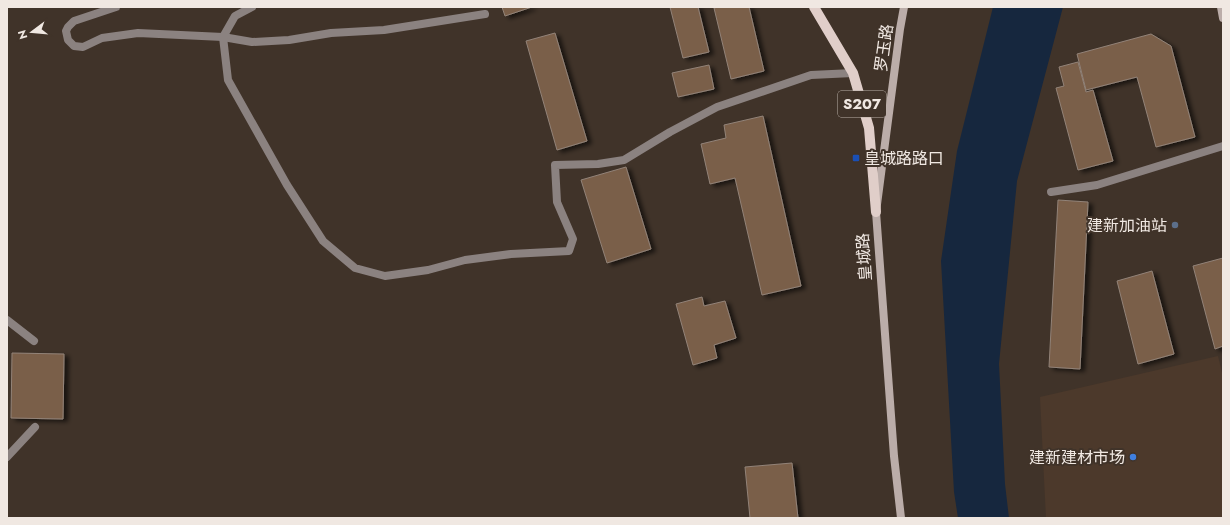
<svg xmlns="http://www.w3.org/2000/svg" width="1230" height="525" font-family="Jost,'Noto Sans SC',sans-serif">
	<style>
		.built { fill: #4c392b }
		.water { fill: #16273e }
		.building { fill: #7a5e49; stroke: #928378; filter: url(#shadow) }
		.lines { fill: none; stroke-linecap: round; stroke-linejoin: round }
		.lane { stroke: #8b8280; stroke-width: 8 }
		.street { stroke: #8b8280; stroke-width: 8 }
		.secondary { stroke: #bbada9; stroke-width: 8 }
		.primary { stroke: #e0cec9; stroke-width: 10 }
		.transit-dot { fill: #1a4fb4; stroke: #403329; stroke-width: 1.5 }
		.service-dot { fill: #5c6f8a; stroke: #403329; stroke-width: 1.5 }
		.shop-dot { fill: #3f7fe0; stroke: #403329; stroke-width: 1.5 }
		.labels { text-anchor: middle; dominant-baseline: central; stroke-width: 4; stroke-linejoin: round; paint-order: stroke }
		.shield { fill: #403329; stroke: #bbb2aa; stroke-width: 1 }
		.shield-label { font-size: 15px; font-weight: bold; fill: #f0e8e2 }
		.street-label { font-size: 16px; fill: #f0e8e2; stroke: #403329 }
		.poi-label { font-size: 16px; fill: #f0e8e2; stroke: #403329; text-anchor: end }
	</style>
	<defs>
		<filter id="shadow"><feDropShadow dx="4.5" dy="2.5" stdDeviation="2" flood-color="#0009"/></filter>
	</defs>
	<rect width="100%" height="100%" fill="#403329"/>
	<path class="built" d="M1218 356 1223 377V518H1046L1040 397Z"/>
	<path class="water" d="M993 7H1063L1017 181 999 364 1005 484 1009 518H958L954 492 941 261 957 151Z"/>
	<g class="building">
		<path d="M502 7H532L505 16Z"/>
		<path d="M670 7H698L709 52 683 58Z"/>
		<path d="M719 7H749L764 71 731 79 714 8Z"/>
		<path d="M555 33 587 141 557 150 526 41Z"/>
		<path d="M1151 34 1171 46 1195 137 1156 147 1137 77 1086 90 1077 54Z"/>
		<path d="M1078 62 1086 92 1093 90 1113 161 1078 170 1056 88 1064 86 1059 67Z"/>
		<path d="M709 65 714 89 678 97 672 73Z"/>
		<path d="M763 116 801 286 762 295 735 178 710 184 701 144 726 138 724 125Z"/>
		<path d="M626 167 651 249 607 263 581 180Z"/>
		<path d="M1058 200 1088 202 1080 369 1049 367Z"/>
		<path d="M1223 258V346L1215 349 1193 266Z"/>
		<path d="M1152 271 1174 354 1138 364 1117 281Z"/>
		<path d="M702 297 704 306 725 301 736 338 714 345 717 358 693 365 676 304Z"/>
		<path d="M12 353 64 354 63 419 11 418Z"/>
		<path d="M792 463 798 518H750L745 467Z"/>
	</g>
	<g class="lines">
		<g class="lane">
			<path d="M7 320 34 341"/>
			<path d="M7 457 35 427"/>
		</g>
		<g class="street">
			<path d="M116 7 74 21 68 27 66 31 68 40 74 46 83 47 102 38 138 33 223 37 252 42 289 40 331 33 384 30 485 14"/>
			<path d="M252 7 235 16 223 37 228 80 287 185 323 241 355 268 385 276 428 270 465 260 511 254 569 251 573 239 557 202 555 165 598 164 624 160 670 132 717 107 811 75 853 73"/>
			<path d="M1051 192 1097 185 1223 146"/>
		</g>
		<g class="secondary">
			<path d="M1221 7 1223 18"/>
			<path d="M901 518 894 456 876 212 900 29 904 7"/>
		</g>
		<path class="primary" d="M814 7 853 73 869 128 876 212"/>
	</g>
	<rect class="transit-dot" x="852" y="154" width="8" height="8" rx="2"/>
	<circle class="service-dot" cx="1175" cy="225" r="4"/>
	<circle class="shop-dot" cx="1133" cy="457" r="4"/>
	<g class="labels">
		<rect class="shield" x="838" y="91" width="48" height="26" rx="3"/>
		<g class="shield-label">
			<text x="862" y="104">S207</text>
		</g>
		<g class="street-label">
			<text transform="translate(884 48) rotate(-82)">罗玉路</text>
			<text transform="translate(864 257) rotate(-94)">皇城路</text>
		</g>
		<g class="poi-label">
			<text x="864" y="158" text-anchor="start">皇城路路口</text>
			<text x="1167" y="225">建新加油站</text>
			<text x="1125" y="457">建新建材市场</text>
		</g>
	</g>
	<rect width="1230" height="525" fill="none" stroke="#f0e8e2" stroke-width="16"/>
	<g transform="translate(32 32) rotate(254)" stroke="#403329" stroke-width="3" paint-order="stroke">
	<path d="M0-3L7 15L0 10L-7 15Z" fill="#f0e8e2"/>
	<text y="-6" font-size="11" font-weight="bold" text-anchor="middle" fill="#f0e8e2">N</text>
	</g>
</svg>
